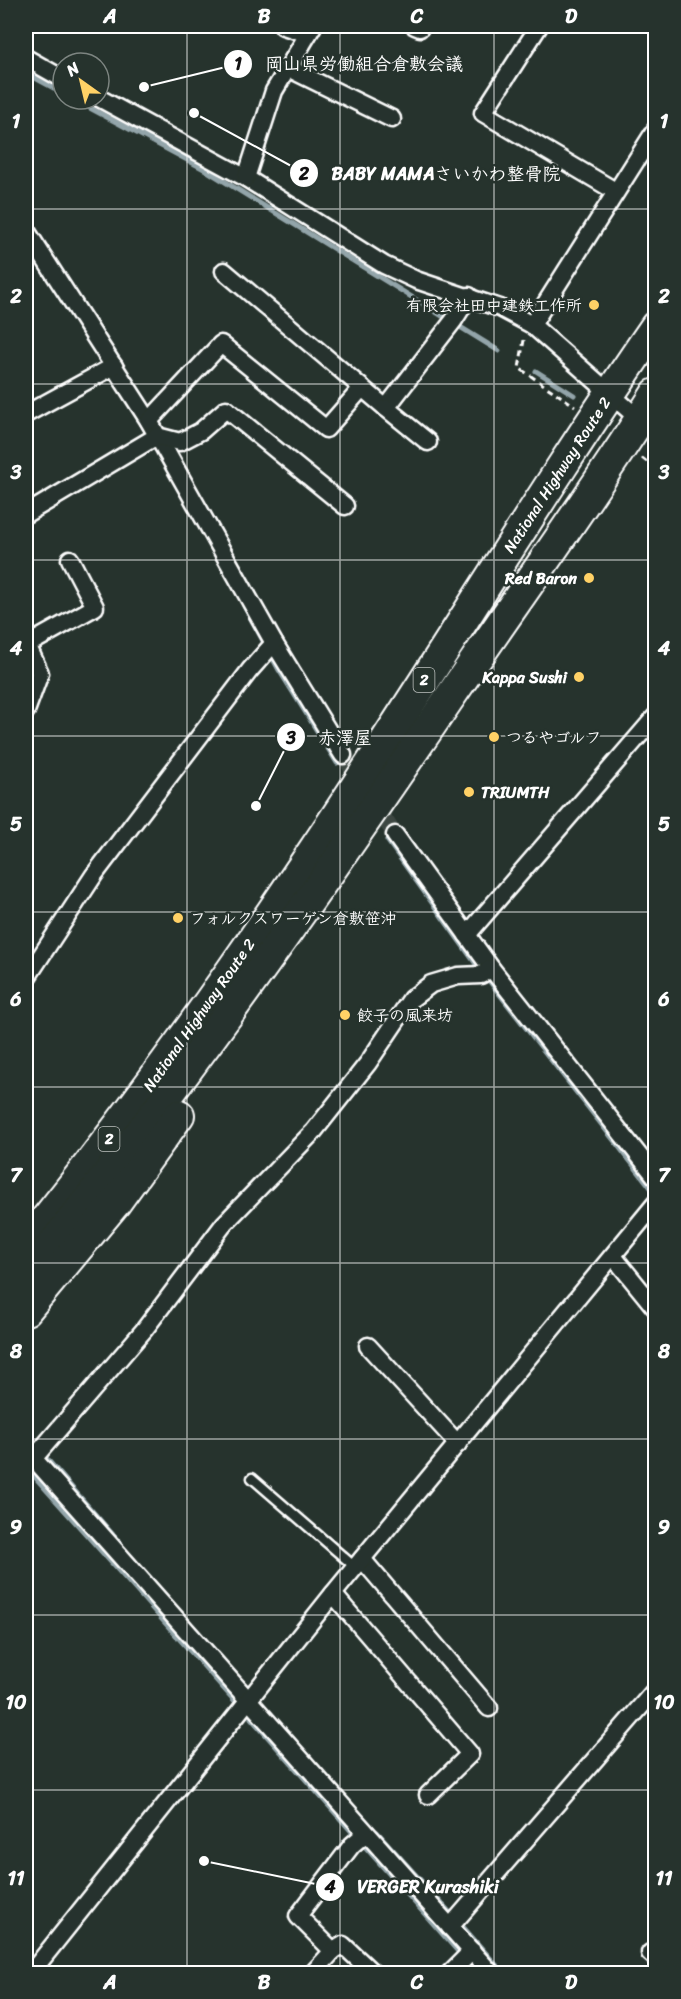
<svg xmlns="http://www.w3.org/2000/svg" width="681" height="1999" font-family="Sriracha,'Klee One',sans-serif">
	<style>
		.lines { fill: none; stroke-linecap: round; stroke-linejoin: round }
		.stream { stroke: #93a5aa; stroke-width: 5 }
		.street-tunnel { stroke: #3c4742; stroke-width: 16; stroke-dasharray: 16 8; stroke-linecap: butt }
		.lane-casing { stroke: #fff; stroke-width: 13 }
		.street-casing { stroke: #fff; stroke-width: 21 }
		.highway-casing { stroke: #fff; stroke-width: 34 }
		.path { stroke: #fff; stroke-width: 3; stroke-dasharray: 6 4.5; stroke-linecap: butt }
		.lane { stroke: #26332d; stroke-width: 8 }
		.street { stroke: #26332d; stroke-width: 16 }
		.highway { stroke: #26332d; stroke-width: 30 }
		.grid { fill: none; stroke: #fff; stroke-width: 1.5; stroke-opacity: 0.55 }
		.poi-dot { fill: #ffd166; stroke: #26332d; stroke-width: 2 }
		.labels { text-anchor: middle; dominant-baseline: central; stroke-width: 5; stroke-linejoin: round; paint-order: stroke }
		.shield { fill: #26332d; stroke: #bec2c0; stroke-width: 1.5 }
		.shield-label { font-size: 15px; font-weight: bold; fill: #fff }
		.poi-label { font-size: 16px; font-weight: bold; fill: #fff; stroke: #26332d; text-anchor: start }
		.street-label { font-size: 16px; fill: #fff; stroke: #26332d }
		.leader { fill: none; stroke: #fff; stroke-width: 2 }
		.callout-dot { fill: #fff; stroke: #26332d; stroke-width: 2 }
		.mark-label { font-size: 18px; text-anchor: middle; font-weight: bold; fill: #111 }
		.callout-label { font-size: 18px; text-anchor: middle; font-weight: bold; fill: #fff; stroke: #26332d; stroke-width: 5; stroke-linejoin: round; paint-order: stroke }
		.neatline { fill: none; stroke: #fff; stroke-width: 2 }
		.grid-label { font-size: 20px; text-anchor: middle; font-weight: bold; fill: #fff }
	</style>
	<rect width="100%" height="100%" fill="#26332d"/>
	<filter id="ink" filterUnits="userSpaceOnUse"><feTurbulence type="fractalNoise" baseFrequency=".0167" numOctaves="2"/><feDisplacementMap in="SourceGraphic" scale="12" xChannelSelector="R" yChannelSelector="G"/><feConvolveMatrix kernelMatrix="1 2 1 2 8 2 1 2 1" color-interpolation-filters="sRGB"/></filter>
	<g filter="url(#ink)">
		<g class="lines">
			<g class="stream">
				<path d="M26 73 63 93"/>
				<path d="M73 99 206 170 499 351"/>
				<path d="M536 371 574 395"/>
				<path d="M651 456 656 460"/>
				<path d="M244 606 279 670 337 763"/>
				<path d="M387 840 476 964 652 1189"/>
				<path d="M26 1435 121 1544"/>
				<path d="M26 1467 234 1700"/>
				<path d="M251 1718 478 1974"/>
				<path d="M377 1832 452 1915"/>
				<path d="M463 1927 504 1974"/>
			</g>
			<path class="street-tunnel" d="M343 755 395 835"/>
			<g class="lane-casing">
				<path id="lane" d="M252 1478 355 1567"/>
			</g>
			<g class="street-casing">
				<g id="street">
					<path d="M283 26 308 34"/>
					<path d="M415 26 420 28"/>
					<path d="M539 26 483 113 615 191"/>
					<path d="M26 58 63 79"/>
					<path d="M288 68 392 119"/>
					<path d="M99 98 246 178 384 265 416 280 500 308 532 325 656 434"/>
					<path d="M246 178 274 91 313 26"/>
					<path d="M26 230 149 421 274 643 343 755"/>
					<path d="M224 271 386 408 454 320 469 296"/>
					<path d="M532 325 656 129"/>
					<path d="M386 408 428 442"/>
					<path d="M26 414 114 366"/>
					<path d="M149 421 221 344 326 429 362 388"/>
					<path d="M26 514 157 436 180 442 201 431 226 409 345 506"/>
					<path d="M26 642 40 673 26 711"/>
					<path d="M27 645 95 607 70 559"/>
					<path d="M395 835 491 968 656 1177"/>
					<path d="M467 935 656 716"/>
					<path d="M26 979 94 875 250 670 274 643"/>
					<path d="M613 1256 656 1309"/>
					<path d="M368 1346 458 1444"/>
					<path d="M26 1450 492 1974"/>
					<path d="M33 1459 144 1330 224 1224 314 1131 368 1063 411 999 431 984 458 976 481 975 491 968"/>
					<path d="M362 1559 489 1708"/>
					<path d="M333 1594 470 1754 428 1795"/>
					<path d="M366 1833 352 1845 298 1916 333 1951 343 1945 374 1974"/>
					<path d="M450 1927 656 1689"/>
					<path d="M650 1953 656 1958"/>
					<path d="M30 1974 333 1594 656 1203"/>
					<path d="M312 1974 333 1951"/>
					<path d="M449 1974 472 1951"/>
				</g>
			</g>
			<g class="highway-casing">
				<g id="highway">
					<path d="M26 1244C128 1118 223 986 313 851 430 678 537 498 656 326"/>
					<path d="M26 1277C178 1091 315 895 450 697 519 596 591 497 656 394"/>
					<path d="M26 1310 116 1202 179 1115"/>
				</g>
			</g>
			<g class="path">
				<path d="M524 340 519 368 575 406"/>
				<path d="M642 458 656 469"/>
			</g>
			<use href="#lane" class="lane"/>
			<use href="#street" class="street"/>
			<use href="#highway" class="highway"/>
		</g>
	</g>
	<path class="grid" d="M187 26V1974M340 26V1974M494 26V1974M26 209H656M26 384H656M26 560H656M26 736H656M26 912H656M26 1087H656M26 1263H656M26 1439H656M26 1615H656M26 1790H656"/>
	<g class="poi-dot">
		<circle cx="594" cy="305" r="6"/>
		<circle cx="589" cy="578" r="6"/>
		<circle cx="579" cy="677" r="6"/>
		<circle cx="494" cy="737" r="6"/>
		<circle cx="469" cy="792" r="6"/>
		<circle cx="178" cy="918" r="6"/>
		<circle cx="345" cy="1015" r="6"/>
	</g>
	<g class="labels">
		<g class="shield">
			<rect x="413.5" y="668" width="21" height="24" rx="4.5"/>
			<rect x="98.5" y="1127" width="21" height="24" rx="4.5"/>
		</g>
		<g class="shield-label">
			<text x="424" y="680">2</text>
			<text x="109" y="1139">2</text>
		</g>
		<g class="poi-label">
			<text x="582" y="305" text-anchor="end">有限会社田中建鉄工作所</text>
			<text x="577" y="578" text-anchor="end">Red Baron</text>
			<text x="567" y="677" text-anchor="end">Kappa Sushi</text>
			<text x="506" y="737">つるやゴルフ</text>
			<text x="481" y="792">TRIUMTH</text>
			<text x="190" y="918">フォルクスワーゲン倉敷笹沖</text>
			<text x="357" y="1015">餃子の風来坊</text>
		</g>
		<g class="street-label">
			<text transform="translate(557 475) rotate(-57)">National Highway Route 2</text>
			<text transform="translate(199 1015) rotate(-55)">National Highway Route 2</text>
		</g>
	</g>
	<path class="leader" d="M144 87L238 64M194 113L304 173M256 806L291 737M204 1861L330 1887"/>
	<g class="callout-dot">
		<circle cx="144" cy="87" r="6"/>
		<circle cx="194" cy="113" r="6"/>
		<circle cx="256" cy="806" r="6"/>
		<circle cx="204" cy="1861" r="6"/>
		<circle cx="238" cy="64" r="15"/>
		<circle cx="304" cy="173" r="15"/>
		<circle cx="291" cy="737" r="15"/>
		<circle cx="330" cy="1887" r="15"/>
	</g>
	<g class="mark-label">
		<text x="238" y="70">1</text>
		<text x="304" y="180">2</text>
		<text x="291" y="744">3</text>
		<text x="330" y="1893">4</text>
	</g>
	<g class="callout-label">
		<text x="364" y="70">岡山県労働組合倉敷会議</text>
		<text x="446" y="180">BABY MAMAさいかわ整骨院</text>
		<text x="345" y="744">赤澤屋</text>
		<text x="428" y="1893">VERGER Kurashiki</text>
	</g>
	<rect width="681" height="1999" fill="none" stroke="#26332d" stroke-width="66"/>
	<g transform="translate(81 81) rotate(326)"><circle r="28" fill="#26332d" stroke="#7d8581" stroke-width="1.5"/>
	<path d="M0-4.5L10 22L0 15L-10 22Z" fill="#ffd166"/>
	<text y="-9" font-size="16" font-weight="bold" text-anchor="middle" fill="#ffffff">N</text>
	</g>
	<rect x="33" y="33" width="615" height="1933" class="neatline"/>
	<g class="grid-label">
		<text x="110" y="23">A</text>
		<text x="264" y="23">B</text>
		<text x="417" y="23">C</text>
		<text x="571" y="23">D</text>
		<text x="16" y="128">1</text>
		<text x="664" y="128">1</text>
		<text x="16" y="303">2</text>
		<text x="664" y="303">2</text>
		<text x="16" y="479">3</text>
		<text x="664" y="479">3</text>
		<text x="16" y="655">4</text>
		<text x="664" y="655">4</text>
		<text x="16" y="831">5</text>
		<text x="664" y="831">5</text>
		<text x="16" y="1006">6</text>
		<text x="664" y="1006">6</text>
		<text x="16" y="1182">7</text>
		<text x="664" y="1182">7</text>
		<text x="16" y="1358">8</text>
		<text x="664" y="1358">8</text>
		<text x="16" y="1534">9</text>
		<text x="664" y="1534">9</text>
		<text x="16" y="1709">10</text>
		<text x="664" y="1709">10</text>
		<text x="16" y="1885">11</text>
		<text x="664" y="1885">11</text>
		<text x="110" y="1989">A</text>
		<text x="264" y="1989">B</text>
		<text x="417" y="1989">C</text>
		<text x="571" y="1989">D</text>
	</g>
</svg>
